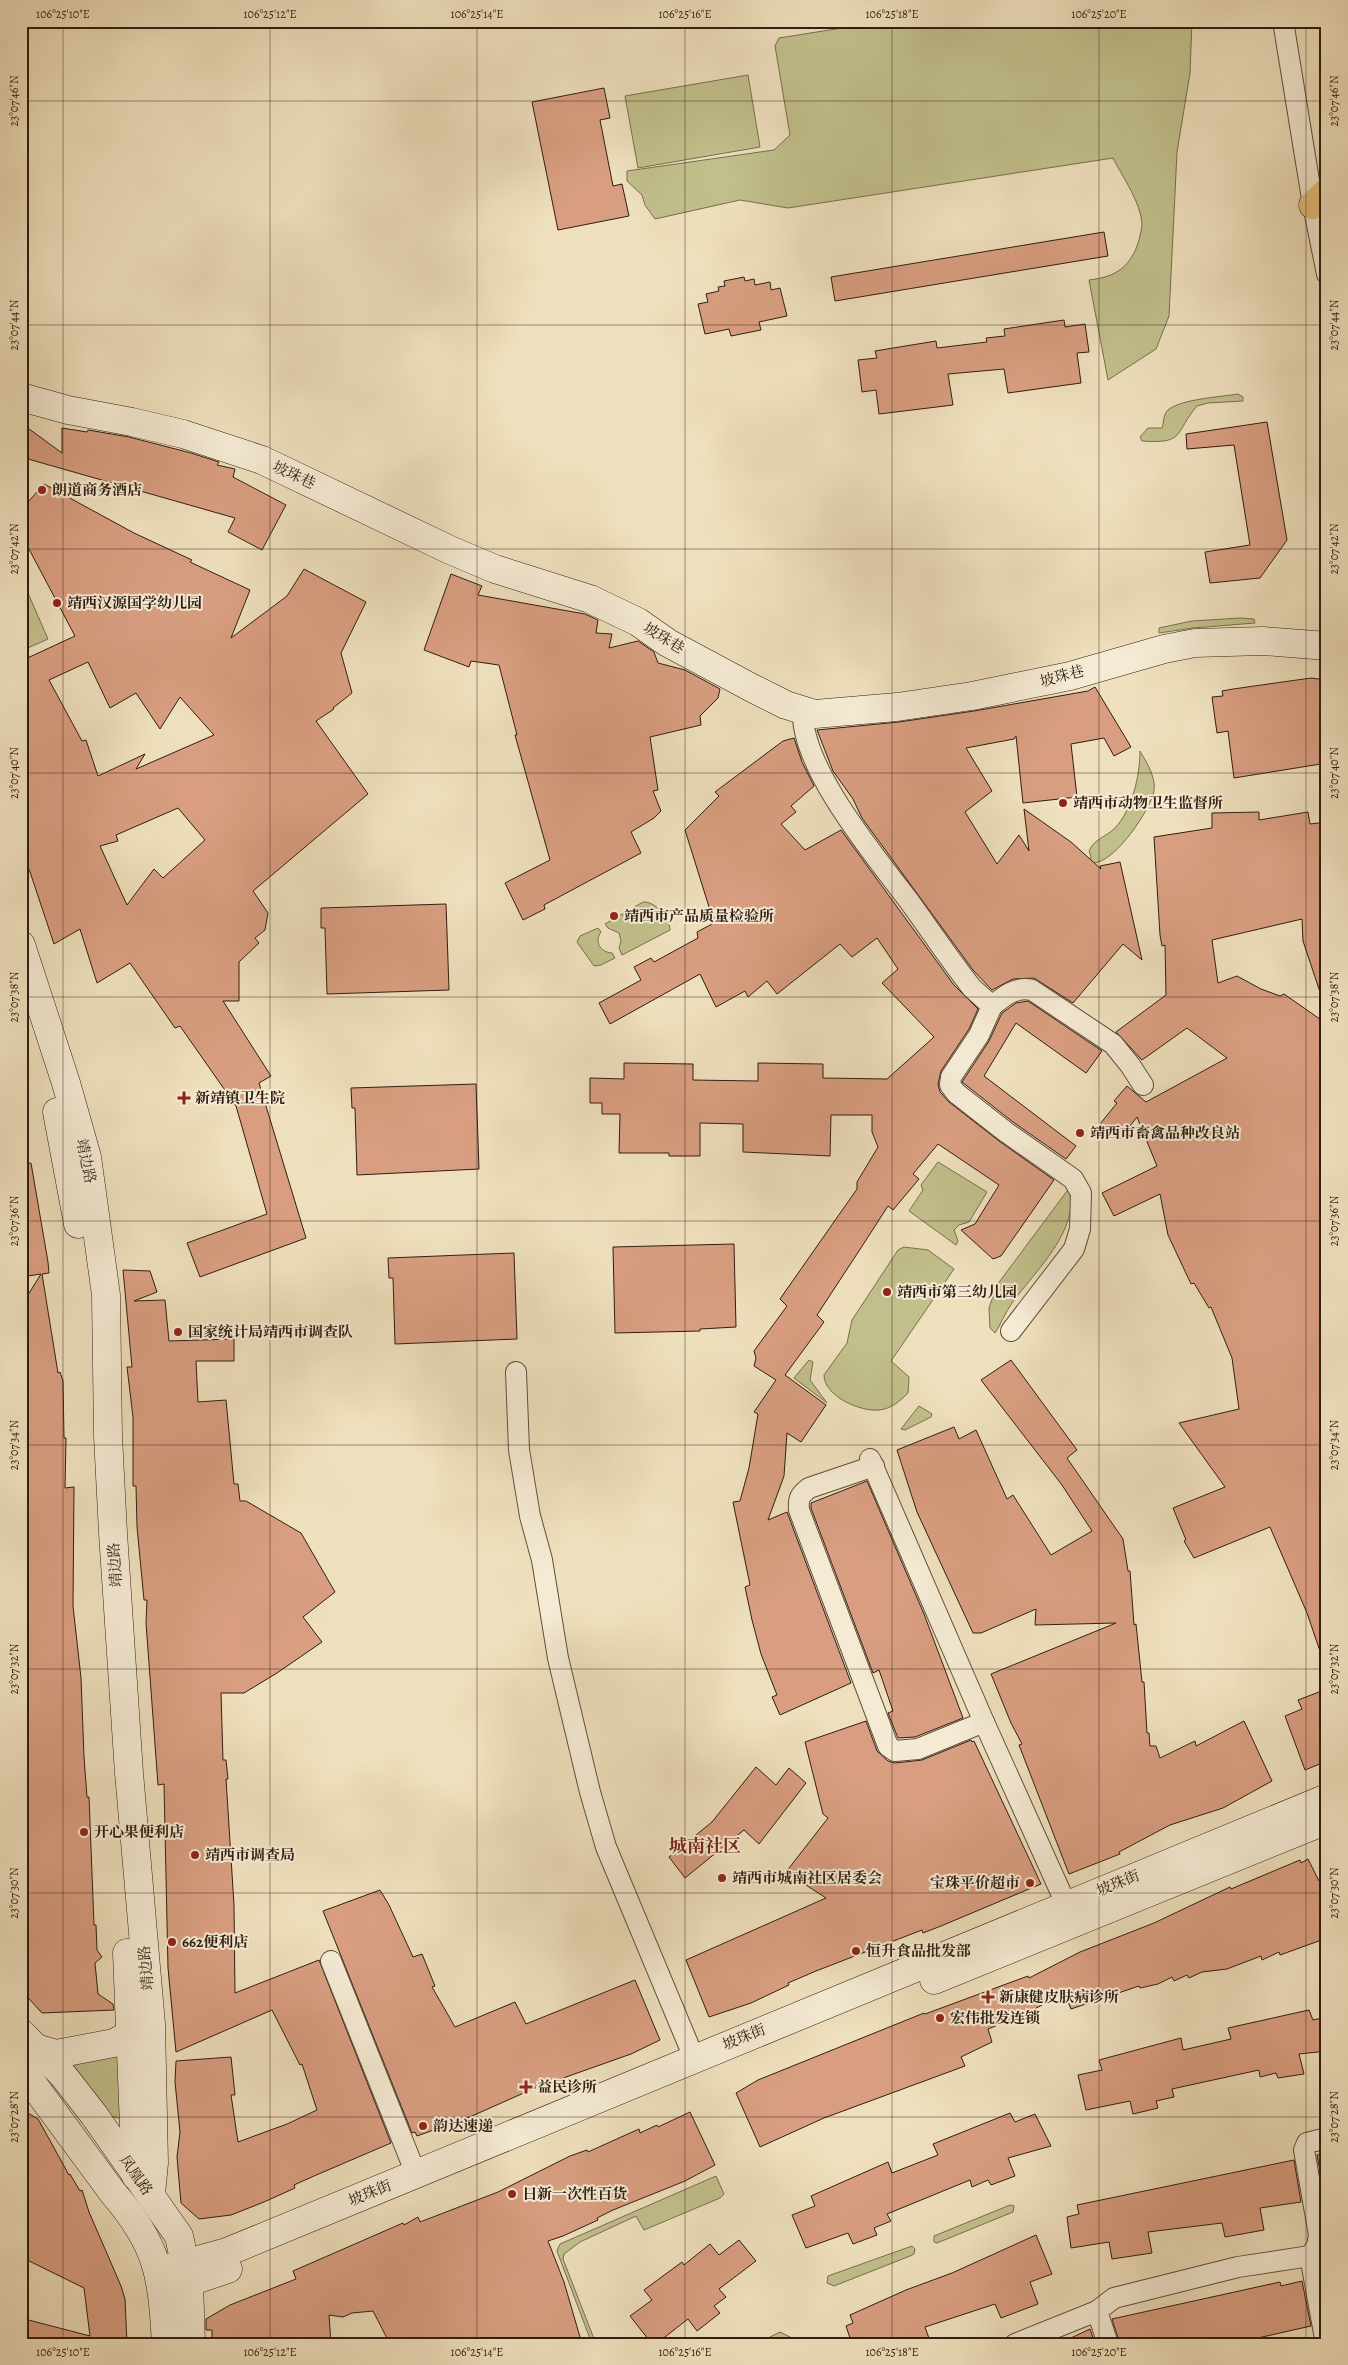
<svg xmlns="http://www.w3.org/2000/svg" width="1348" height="2365" font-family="Alegreya,'Noto Serif SC',serif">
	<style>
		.green { fill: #c1c08c; stroke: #786e4e }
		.building { fill: #d99e81; stroke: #301d11; fill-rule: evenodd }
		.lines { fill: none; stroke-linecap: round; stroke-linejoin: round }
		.street-casing { stroke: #604e3c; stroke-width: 22 }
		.secondary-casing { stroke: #301d11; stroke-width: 29 }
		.primary-casing { stroke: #301d11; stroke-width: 29 }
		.street { stroke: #f5ebd4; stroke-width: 20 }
		.secondary { stroke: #f5ebd4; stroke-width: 28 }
		.primary { stroke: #e8c07e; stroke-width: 28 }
		.ticks { fill: none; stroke: #301d11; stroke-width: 1; stroke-opacity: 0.45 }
		.poi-dot { fill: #8f2418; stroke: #f5ebd4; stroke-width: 2 }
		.labels { text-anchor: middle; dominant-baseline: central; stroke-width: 4; stroke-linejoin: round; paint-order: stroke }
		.street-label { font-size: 15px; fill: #301d11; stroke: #f5ebd4 }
		.poi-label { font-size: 15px; font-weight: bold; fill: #301d11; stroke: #f5ebd4; text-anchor: start }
		.quarter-label { font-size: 18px; font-weight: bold; fill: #7a1f14; stroke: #f5ebd4 }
		.neatline { fill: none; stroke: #301d11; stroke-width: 2 }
		.ticks-label { font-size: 12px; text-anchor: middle; fill: #301d11 }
	</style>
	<rect width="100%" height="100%" fill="#efe0bd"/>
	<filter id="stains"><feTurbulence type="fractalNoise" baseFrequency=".004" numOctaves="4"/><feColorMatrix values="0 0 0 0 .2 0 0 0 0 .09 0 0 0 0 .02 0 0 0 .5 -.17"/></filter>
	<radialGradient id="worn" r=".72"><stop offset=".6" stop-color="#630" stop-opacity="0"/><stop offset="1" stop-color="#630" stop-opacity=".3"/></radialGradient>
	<g class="green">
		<path d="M886 21H1192L1190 73 1177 152 1169 316 1156 349 1108 380 1089 280C1116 277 1131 267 1139 240 1140 235 1142 229 1142 225 1141 202 1123 178 1113 158L788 208 740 200 655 219 645 205 642 195 627 181V171L774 150 790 135 775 46 779 38Z"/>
		<path d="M748 75 760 147 638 168 625 96Z"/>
		<path d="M1238 394 1243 397V401L1208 403 1197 406C1174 433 1186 444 1142 441L1140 437 1148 428H1162C1164 422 1163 415 1168 410 1181 399 1220 397 1238 394Z"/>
		<path d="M21 577 48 639 21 651Z"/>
		<path d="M1240 618 1254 619 1255 623 1193 628 1159 633V628L1192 621Z"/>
		<path d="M1140 751C1147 763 1158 780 1153 795 1147 814 1112 867 1090 863L1091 857 1089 851C1094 839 1106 837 1115 828 1132 810 1140 776 1140 751Z"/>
		<path d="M643 902C655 901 670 918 670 930L622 955 619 948 621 941 619 933 608 928 605 924Z"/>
		<path d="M598 928 601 932C594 942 600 952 612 953L615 958 601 965 594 966 577 942 580 936Z"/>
		<path d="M938 1162 987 1192 969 1222 959 1225 954 1230 958 1241 956 1245 909 1211 923 1190 921 1185Z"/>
		<path d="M1070 1187C1080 1231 1035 1271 1012 1303 1005 1313 1001 1324 995 1333L990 1328 989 1308 997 1285Z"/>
		<path d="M904 1247 928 1250 954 1269 891 1361 909 1377 908 1393C900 1401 891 1409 879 1410 860 1412 824 1396 824 1375L847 1343 852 1320 898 1250Z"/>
		<path d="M809 1360 813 1362 810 1380 827 1403 794 1378Z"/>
		<path d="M919 1406 932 1414 931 1417 905 1430 901 1429Z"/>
		<path d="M119 2055 121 2112 119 2118 113 2117 107 2112 69 2061Z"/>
		<path d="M716 2176 724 2194 720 2198 644 2230 636 2216 580 2242 564 2254 563 2259 596 2344H592L557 2251 560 2244Z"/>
		<path d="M1010 2205 1014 2206 1013 2212 937 2243 934 2242V2236Z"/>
		<path d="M912 2246 915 2249 914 2254 910 2256 834 2286 827 2283 828 2276Z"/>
		<path d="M780 2332 792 2338 795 2344H769L766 2339Z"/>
	</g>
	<g class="building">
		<path d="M604 88 610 118 600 120 613 186 622 184 629 216 558 230 532 102Z"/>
		<path d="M1104 232 1108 256 835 301 831 277Z"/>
		<path d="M744 277 745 281 754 279 755 285 770 282 771 290 780 288 787 316 759 322 761 330 731 336 729 329 705 334 698 304 708 302 706 294 719 291 718 287 725 286 724 281Z"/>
		<path d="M1064 320 1065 327 1085 324 1089 352 1077 353 1081 383 1008 393 1004 369 948 374 953 405 879 414 876 390 862 392 858 360 877 358 875 351 936 341 937 348 987 342 986 338 1005 336 1004 329Z"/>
		<path d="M1267 422 1287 540 1260 578 1210 583 1205 552 1250 545 1234 445 1187 449 1186 434Z"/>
		<path d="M21 423 62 453V428L87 432 88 430 129 437 191 453 219 462 217 465 235 469 233 477 286 505 262 550 228 532 235 518 21 457Z"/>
		<path d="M44 484 134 533 192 560 190 562 250 590 231 638 287 596 304 569 366 602 341 653 352 693 333 708 334 709 316 721 368 794 253 891 268 913 265 930 255 938 259 943 239 962V1001H223L271 1076 259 1083 306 1238 200 1277 187 1243 267 1214 236 1106 180 1026 175 1028 130 963 97 983 80 929 54 944 30 872 21 852V661L75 636 21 534V510ZM88 662 110 708 136 693 160 729 180 697 214 735 136 769 145 754 98 776 86 740 82 741 49 680ZM178 808 205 840 163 878 154 869 127 905 100 846 118 841 116 835Z"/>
		<path d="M451 574 482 586 478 595 585 614 598 620 596 633 612 634 609 648 638 641 654 652 658 663 685 670 720 689 718 698 700 716 701 725 650 737 658 790 653 791 661 811 654 818 631 832 641 853 544 905 545 909 523 920 505 883 550 860 515 735H517L499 665 471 661 469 667 424 650Z"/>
		<path d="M1311 678 1327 680V763L1234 778 1228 731 1217 733 1212 697 1223 696 1222 691 1233 689Z"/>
		<path d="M1095 687 1131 747 1114 756 1104 738 1071 744 1077 797 1023 803 1016 736 1014 739 966 748 992 791 965 812 997 864 1019 835 1029 851 1024 809 1071 842 1101 869 1100 866 1120 862 1142 960 1123 944 1073 1003 1034 978 1013 979 992 990 973 970 862 818 853 799 833 771 817 730 899 722 974 711 1088 691Z"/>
		<path d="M794 738 802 762 814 786 791 806 796 812 781 824 805 850 841 830 954 985 978 1009 969 1029 941 1071 938 1084 940 1092 949 1102 999 1141 1054 1180 1001 1256 993 1259 961 1230 975 1224 999 1185 938 1144 913 1174 919 1179 893 1210 888 1206 857 1254 817 1315 824 1322 785 1375 826 1405 801 1442 787 1433 784 1476 768 1520 787 1512 851 1683 780 1715 772 1697 777 1695 761 1654 752 1620 745 1587 750 1585 733 1502 740 1501 749 1468 758 1414 754 1412 776 1380 754 1366 756 1358 754 1351 787 1306 780 1299 857 1189V1182L878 1147 872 1132V1115H831L830 1156 743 1152V1124L700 1123V1156H669V1153H619L620 1114H602V1103H590V1078L624 1079V1063L693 1064V1080L758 1081V1063L823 1064V1078L887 1079 934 1037 882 983 898 969 877 938 852 957 840 944 777 994 767 981 748 997 745 991 716 1007 700 974 610 1024 599 1003 641 980 634 967 651 958 654 962 698 938 697 932 714 923 685 830 719 796 715 792 783 741Z"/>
		<path d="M1259 812V820L1308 812 1310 824 1327 822V1000L1323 1001 1303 941 1302 919 1212 940 1218 983 1237 976 1261 989 1280 996 1284 994 1327 1024V1238L1322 1240 1327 1264V1660H1323L1307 1613 1270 1527 1194 1558 1184 1541 1186 1540 1173 1508 1225 1487 1179 1423 1239 1409 1232 1358 1211 1307 1209 1308 1194 1283 1191 1284 1168 1235 1160 1194 1114 1216 1102 1193 1157 1166 1137 1117 1119 1140 1100 1124 1117 1103 1114 1101 1127 1086 1146 1102 1227 1058 1187 1028 1142 1060 1116 1032 1166 995 1165 945 1162 946 1160 935 1154 837 1212 828V813Z"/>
		<path d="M446 904 449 990 327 994 325 928H321V908Z"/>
		<path d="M1028 1001 1102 1051 1086 1073 1016 1023 984 1076 1076 1146 1066 1159 1013 1122 962 1082 989 1041 1002 1013 1016 1003Z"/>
		<path d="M476 1084 479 1169 357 1175 355 1108H352L351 1088Z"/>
		<path d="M31 1163 48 1262 49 1273 42 1274 58 1373 60 1372 63 1381 64 1438H66L65 1488 74 1487 73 1606 81 1678 84 1757 87 1797H89L94 1925H96L97 1950 102 1957 95 1963 98 1994 113 2004 114 2010 42 2013 21 1990V1920H24L21 1885V1306L41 1274 21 1277V1164Z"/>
		<path d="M734 1244 736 1327 700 1329V1331L615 1333 613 1247Z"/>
		<path d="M514 1253 517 1339 395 1344 393 1278H389L388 1258Z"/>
		<path d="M123 1270 150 1271 157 1292 134 1301 165 1300 169 1341 234 1339V1361H196L198 1402 226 1400 234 1484H238L240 1501H246L301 1533 335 1592 303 1617 322 1642 277 1673 244 1693H221L223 1760H226L228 1779H226L234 1905 235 1993 319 1960 391 2143 314 2176 294 2185 295 2188 264 2202 231 2215 199 2219 181 2203 177 2157 180 2132 175 2082 176 2061 231 2057 235 2095H231L238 2142 287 2124 317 2110 302 2064 300 2065 272 2010 176 2052 168 1968 164 1784 158 1785 146 1623 147 1600H144L137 1527 136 1486H133V1417L127 1367H132Z"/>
		<path d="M1011 1360 1077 1450 1067 1458 1123 1539 1128 1571H1130L1134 1625 1136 1624 1142 1682H1144L1147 1733H1149L1150 1746H1156L1160 1758 1195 1741 1196 1746 1244 1721 1272 1781 1223 1808 1170 1825 1119 1852 1120 1854 1069 1874 1019 1745 1022 1744 1011 1723 991 1674 1116 1623 1035 1625 1036 1609 981 1633H973L917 1512 897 1450 954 1427 959 1439 976 1430 1007 1499 1013 1495 1051 1555 1092 1531 1062 1485 981 1380Z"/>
		<path d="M867 1481 924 1614 963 1718 915 1737 898 1738 888 1713 893 1711 879 1670 873 1673 811 1508V1503Z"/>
		<path d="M1327 1689V1761L1305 1770 1285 1716 1302 1709 1298 1700Z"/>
		<path d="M866 1721 877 1751 888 1761 895 1763 922 1760 971 1740 972 1742 974 1741 1041 1884 941 1926 923 1933 922 1930 816 1971 788 1983 789 1985 751 2003 709 2017 686 1960 826 1898 786 1872 828 1818 823 1814 805 1742Z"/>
		<path d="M756 1767 776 1785 789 1768 806 1783 759 1844 744 1830 685 1878 669 1857 712 1822Z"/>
		<path d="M1308 1859 1319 1881 1327 1877V1938L1280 1955 1279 1952 1262 1960 1261 1956 1227 1969 1202 1972 1189 1978 1187 1975 1174 1981 1172 1977 1158 1984 1140 1988 1139 1986 1071 2009 1064 1992 1028 2013 988 2029 992 2042 961 2057 965 2066 824 2118 760 2147 736 2093 758 2080 924 2013 925 2014 1028 1976 1029 1978 1080 1952 1154 1923 1230 1887 1231 1889 1300 1860 1301 1863Z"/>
		<path d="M380 1890 389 1905 413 1957 422 1954 435 1986 432 1987 455 2027 515 2002 526 2024 635 1980 660 2040 631 2054 535 2088 472 2116 417 2136 415 2132 412 2133 323 1911Z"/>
		<path d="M1309 2010 1313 2020 1327 2017V2051L1299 2054 1304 2074 1278 2078 1276 2073 1260 2077 1259 2070 1172 2089 1174 2097 1156 2101 1158 2108 1133 2114 1130 2101 1086 2110 1078 2075 1102 2070 1099 2060 1181 2038 1183 2050 1231 2039 1228 2028Z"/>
		<path d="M21 2109 38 2119 69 2175 70 2174 80 2191 82 2190 89 2212 121 2286 125 2299 127 2344H21V2318L90 2336 84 2288 21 2257Z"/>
		<path d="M690 2112 715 2165 685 2181 613 2210 597 2218 598 2220 563 2236 548 2241 564 2282 582 2344H390L373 2311 352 2313 343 2317 329 2315 331 2344H212V2330H206V2319L230 2305 296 2279 293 2271 403 2223 404 2225 418 2217 420 2222 498 2192 570 2156 587 2150 588 2152 639 2129 640 2133 657 2125 658 2127Z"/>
		<path d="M1010 2113 1015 2122 1035 2114 1051 2146 1008 2158 1015 2176 991 2185 988 2180 972 2187 970 2180 887 2214 891 2221 874 2228 877 2235 853 2244 848 2233 806 2248 792 2215 815 2206 811 2196 888 2162 892 2173 938 2155 933 2144Z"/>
		<path d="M1327 2153V2198H1325L1317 2155Z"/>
		<path d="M1294 2160 1301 2202 1260 2208 1264 2230 1225 2237 1222 2223 1148 2232 1152 2253 1112 2259 1109 2242 1071 2248 1067 2217 1079 2214 1077 2205Z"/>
		<path d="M1036 2235 1052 2274 1030 2282 1038 2304 1001 2318 995 2304 925 2327 931 2344H852L846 2326 853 2323 850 2315 906 2290 952 2273Z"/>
		<path d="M739 2240 756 2261 719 2289 726 2297 714 2306 720 2313 697 2331 688 2319 656 2344H652L630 2316 652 2300 644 2290 682 2262 684 2265 710 2244 719 2255Z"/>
		<path d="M1302 2281 1311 2326 1231 2344H1120L1112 2319 1280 2282 1281 2286Z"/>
		<path d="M1090 2329 1095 2344H1058Z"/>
	</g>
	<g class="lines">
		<g class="street-casing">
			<g id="street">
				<path d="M1283 21 1313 205 1327 274"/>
				<path d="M803 711C800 767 876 857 909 901 930 930 950 960 972 988L992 1006C1004 996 1016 986 1032 990L1113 1044 1130 1065 1143 1085"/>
				<path d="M992 1006 979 1035 951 1077 950 1085 956 1093 1006 1132 1073 1179 1081 1193 1080 1229 1074 1249 1011 1331"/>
				<path d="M516 1372 519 1450 530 1516 542 1560 558 1658 590 1792 606 1847 694 2058"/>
				<path d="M870 1459 984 1722 1066 1904"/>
				<path d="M874 1466 809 1488C800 1495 798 1498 799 1510L888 1746 895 1751 918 1749 984 1722"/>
				<path d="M331 1961 416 2174"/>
				<path d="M1310 2256 1326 2344"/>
				<path d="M1097 2311 1108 2344"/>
				<path d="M1015 2344 1097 2311 1114 2298 1238 2267 1310 2256 1317 2246 1319 2235 1304 2150 1307 2143 1327 2138"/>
			</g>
		</g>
		<g class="secondary-casing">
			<g id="secondary">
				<path d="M21 397 68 410 132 422 183 434 262 460 450 550 495 569 590 599 638 622 668 643 752 688 786 705 815 714 897 707 972 696 1070 676 1164 649 1195 643 1263 641 1327 646"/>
				<path d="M21 945 66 1083 87 1157 106 1295 108 1436 113 1533 129 1773 151 2024 154 2163 151 2194"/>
				<path d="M57 1112 78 1224"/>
				<path d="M127 1953 136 2176"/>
				<path d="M934 1980 1327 1820"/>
				<path d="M21 2033 62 2074 94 2115 179 2236 189 2282 191 2344"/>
				<path d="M39 2049 56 2054 114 2043 125 2037 131 2029"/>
				<path d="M21 2068 113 2193C159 2246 162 2276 166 2344"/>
				<path d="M158 2271 227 2252 1327 1798"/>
				<path d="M162 2288 189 2282 228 2269"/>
			</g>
		</g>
		<g class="primary-casing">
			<path id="primary" d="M1313 205 1327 192"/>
		</g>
		<use href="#street" class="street"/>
		<use href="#secondary" class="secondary"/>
		<use href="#primary" class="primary"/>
	</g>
	<path class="ticks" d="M63 21V2344M270 21V2344M477 21V2344M685 21V2344M892 21V2344M1099 21V2344M1306 21V2344M21 101H1327M21 325H1327M21 549H1327M21 773H1327M21 997H1327M21 1221H1327M21 1445H1327M21 1669H1327M21 1893H1327M21 2117H1327M21 2340H1327"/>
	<g class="poi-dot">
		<circle cx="42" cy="490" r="5"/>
		<circle cx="57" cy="603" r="5"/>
		<circle cx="1063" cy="803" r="5"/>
		<circle cx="614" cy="916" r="5"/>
		<path d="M181.5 1090.5h5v5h5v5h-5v5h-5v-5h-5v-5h5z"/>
		<circle cx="1080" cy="1133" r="5"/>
		<circle cx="887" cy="1292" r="5"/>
		<circle cx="178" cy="1332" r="5"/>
		<circle cx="84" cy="1832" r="5"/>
		<circle cx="195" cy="1855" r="5"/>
		<circle cx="722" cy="1878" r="5"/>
		<circle cx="1030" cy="1883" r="5"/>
		<circle cx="172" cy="1942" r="5"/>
		<circle cx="856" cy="1951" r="5"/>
		<path d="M985.5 1989.5h5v5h5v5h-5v5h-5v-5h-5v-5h5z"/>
		<circle cx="940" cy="2018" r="5"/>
		<path d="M523.5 2079.5h5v5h5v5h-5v5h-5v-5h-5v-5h5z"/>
		<circle cx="423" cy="2126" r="5"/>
		<circle cx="512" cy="2194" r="5"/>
	</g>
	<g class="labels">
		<g class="street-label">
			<text transform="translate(294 475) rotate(25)">坡珠巷</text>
			<text transform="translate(664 638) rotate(31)">坡珠巷</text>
			<text transform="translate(1062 676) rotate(-15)">坡珠巷</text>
			<text transform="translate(86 1161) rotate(78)">靖边路</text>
			<text transform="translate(115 1565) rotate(-94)">靖边路</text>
			<text transform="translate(1118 1883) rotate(-22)">坡珠街</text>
			<text transform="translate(146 1968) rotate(-95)">靖边路</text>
			<text transform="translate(744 2037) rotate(-22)">坡珠街</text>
			<text transform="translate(136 2175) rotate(55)">凤凰路</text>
			<text transform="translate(370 2193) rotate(-22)">坡珠街</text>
		</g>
		<g class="poi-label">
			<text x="52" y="490">朗道商务酒店</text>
			<text x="67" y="603">靖西汉源国学幼儿园</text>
			<text x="1073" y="803">靖西市动物卫生监督所</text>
			<text x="624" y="916">靖西市产品质量检验所</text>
			<text x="195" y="1098">新靖镇卫生院</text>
			<text x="1090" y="1133">靖西市畜禽品种改良站</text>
			<text x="897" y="1292">靖西市第三幼儿园</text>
			<text x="188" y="1332">国家统计局靖西市调查队</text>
			<text x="94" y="1832">开心果便利店</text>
			<text x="205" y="1855">靖西市调查局</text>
			<text x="732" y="1878">靖西市城南社区居委会</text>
			<text x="1020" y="1883" text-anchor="end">宝珠平价超市</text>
			<text x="182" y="1942">662便利店</text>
			<text x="866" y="1951">恒升食品批发部</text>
			<text x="999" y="1997">新康健皮肤病诊所</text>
			<text x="950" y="2018">宏伟批发连锁</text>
			<text x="537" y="2087">益民诊所</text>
			<text x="433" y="2126">韵达速递</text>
			<text x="522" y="2194">日新一次性百货</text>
		</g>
		<g class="quarter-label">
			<text x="705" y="1846">城南社区</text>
		</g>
	</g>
	<rect width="1348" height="2365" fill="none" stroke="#efe0bd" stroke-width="55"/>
	<rect x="28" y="28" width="1292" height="2310" class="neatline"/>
	<g class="ticks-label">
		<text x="63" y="18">106°25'10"E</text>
		<text x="270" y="18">106°25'12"E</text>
		<text x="477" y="18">106°25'14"E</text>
		<text x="685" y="18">106°25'16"E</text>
		<text x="892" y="18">106°25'18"E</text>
		<text x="1099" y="18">106°25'20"E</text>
		<text transform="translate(14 101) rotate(-90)" y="4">23°07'46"N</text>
		<text transform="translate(1334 101) rotate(-90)" y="4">23°07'46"N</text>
		<text transform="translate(14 325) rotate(-90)" y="4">23°07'44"N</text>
		<text transform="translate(1334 325) rotate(-90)" y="4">23°07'44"N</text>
		<text transform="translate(14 549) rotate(-90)" y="4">23°07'42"N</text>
		<text transform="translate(1334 549) rotate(-90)" y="4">23°07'42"N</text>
		<text transform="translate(14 773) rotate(-90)" y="4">23°07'40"N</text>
		<text transform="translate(1334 773) rotate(-90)" y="4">23°07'40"N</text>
		<text transform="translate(14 997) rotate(-90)" y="4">23°07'38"N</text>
		<text transform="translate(1334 997) rotate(-90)" y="4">23°07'38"N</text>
		<text transform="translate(14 1221) rotate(-90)" y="4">23°07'36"N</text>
		<text transform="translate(1334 1221) rotate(-90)" y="4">23°07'36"N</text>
		<text transform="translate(14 1445) rotate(-90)" y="4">23°07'34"N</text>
		<text transform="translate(1334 1445) rotate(-90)" y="4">23°07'34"N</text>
		<text transform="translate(14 1669) rotate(-90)" y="4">23°07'32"N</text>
		<text transform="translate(1334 1669) rotate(-90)" y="4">23°07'32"N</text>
		<text transform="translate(14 1893) rotate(-90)" y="4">23°07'30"N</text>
		<text transform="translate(1334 1893) rotate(-90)" y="4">23°07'30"N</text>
		<text transform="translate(14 2117) rotate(-90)" y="4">23°07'28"N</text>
		<text transform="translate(1334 2117) rotate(-90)" y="4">23°07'28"N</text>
		<text x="63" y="2356">106°25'10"E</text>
		<text x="270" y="2356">106°25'12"E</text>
		<text x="477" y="2356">106°25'14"E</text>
		<text x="685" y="2356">106°25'16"E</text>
		<text x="892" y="2356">106°25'18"E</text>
		<text x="1099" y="2356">106°25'20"E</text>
	</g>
	<rect width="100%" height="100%" filter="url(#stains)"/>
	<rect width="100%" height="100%" fill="url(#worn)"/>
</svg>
